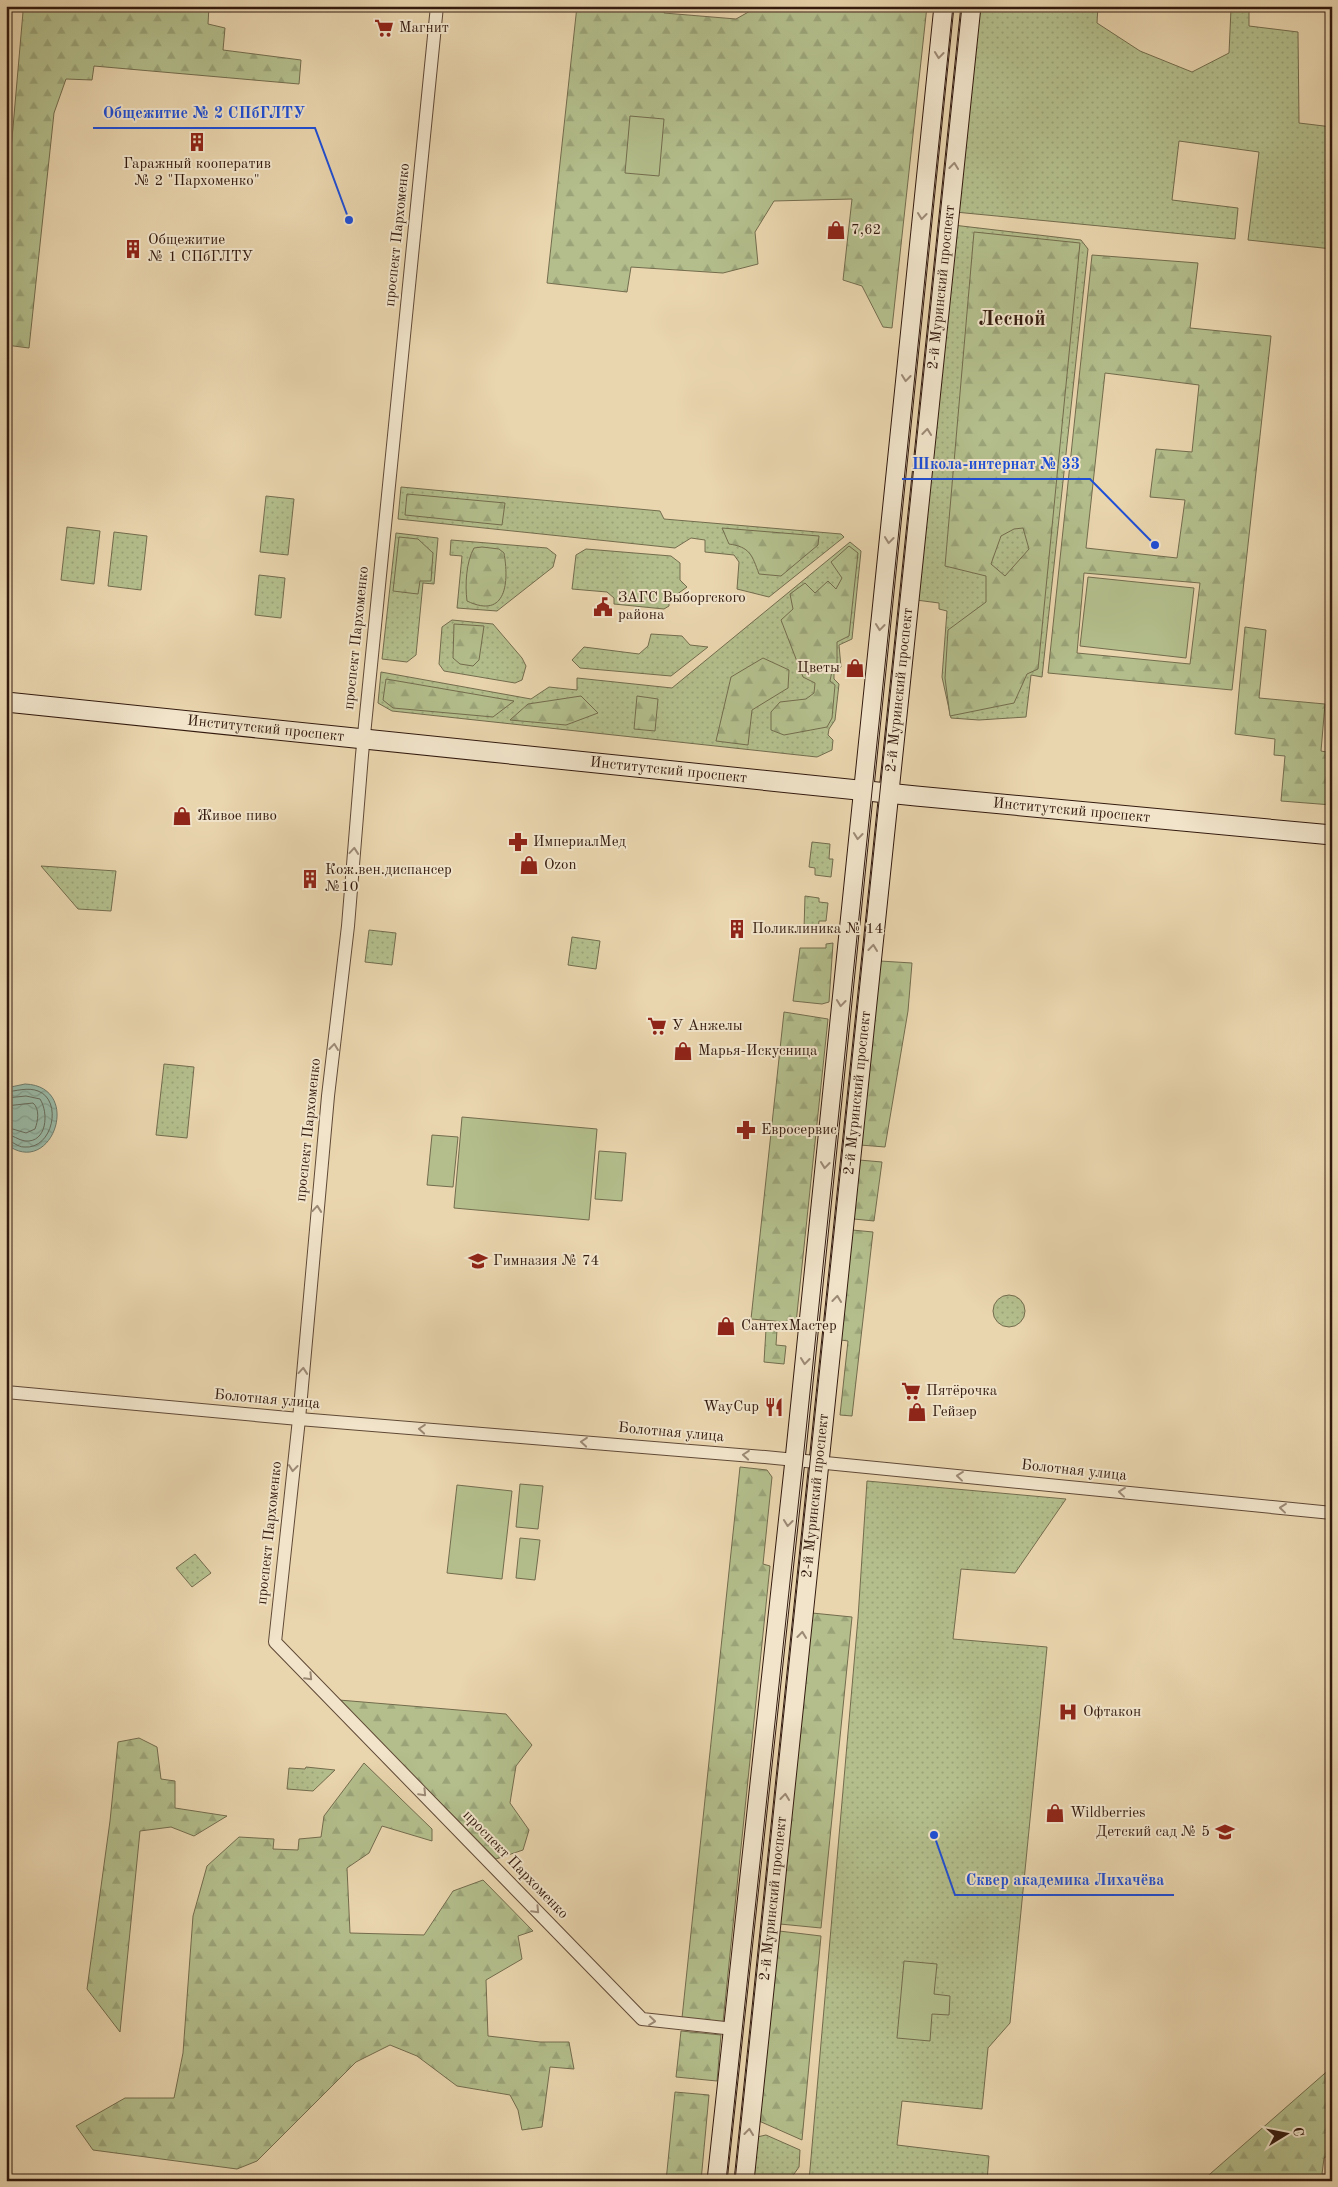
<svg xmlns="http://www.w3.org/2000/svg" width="1338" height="2187" font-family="'Old Standard TT',serif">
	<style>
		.grass { fill: url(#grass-dots); stroke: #736c4d }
		.forest { fill: url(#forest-firs); stroke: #736c4d; fill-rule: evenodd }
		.garden { fill: #b3be8c; stroke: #736c4d }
		.water { fill: url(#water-waves); stroke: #707969 }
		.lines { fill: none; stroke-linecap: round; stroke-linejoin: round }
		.shore { stroke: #666a5a; stroke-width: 1 }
		.street-casing { stroke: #604936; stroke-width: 14 }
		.secondary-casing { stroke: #331a0e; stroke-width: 21 }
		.street { stroke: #f1e4ca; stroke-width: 12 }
		.secondary { stroke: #f1e4ca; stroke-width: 19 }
		.tram { stroke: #331a0e; stroke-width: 1 }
		.oneway { stroke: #9c8975 }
		.labels { text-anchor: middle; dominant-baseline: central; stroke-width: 4; stroke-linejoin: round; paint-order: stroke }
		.poi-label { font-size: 15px; fill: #331a0e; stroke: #f1e4ca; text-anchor: start }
		.street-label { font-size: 15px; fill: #331a0e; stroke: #f1e4ca }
		.district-label { font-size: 20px; font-weight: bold; fill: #331a0e; stroke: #f1e4ca }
		.leader { fill: none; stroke: #1d4ed8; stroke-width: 2 }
		.callout-dot { fill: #1d4ed8; stroke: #f1e4ca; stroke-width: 2 }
		.callout-label { font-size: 16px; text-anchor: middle; font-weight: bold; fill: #1d4ed8; stroke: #f1e4ca; stroke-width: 4; stroke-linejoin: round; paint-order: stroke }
	</style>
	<defs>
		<pattern id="grass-dots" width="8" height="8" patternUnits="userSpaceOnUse" patternTransform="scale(1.25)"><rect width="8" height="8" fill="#b3be8c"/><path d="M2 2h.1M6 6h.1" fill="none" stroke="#9aa378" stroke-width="1.8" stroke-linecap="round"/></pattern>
		<pattern id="forest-firs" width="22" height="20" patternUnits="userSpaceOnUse" patternTransform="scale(1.25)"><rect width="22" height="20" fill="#b3be8c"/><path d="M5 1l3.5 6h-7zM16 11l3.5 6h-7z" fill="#9aa378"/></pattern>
		<pattern id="water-waves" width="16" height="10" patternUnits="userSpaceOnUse" patternTransform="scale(1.25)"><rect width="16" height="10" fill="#99b9a6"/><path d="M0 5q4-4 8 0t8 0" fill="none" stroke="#849e8e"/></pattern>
	</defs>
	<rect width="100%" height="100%" fill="#e9d5ae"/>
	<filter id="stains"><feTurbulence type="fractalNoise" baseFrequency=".004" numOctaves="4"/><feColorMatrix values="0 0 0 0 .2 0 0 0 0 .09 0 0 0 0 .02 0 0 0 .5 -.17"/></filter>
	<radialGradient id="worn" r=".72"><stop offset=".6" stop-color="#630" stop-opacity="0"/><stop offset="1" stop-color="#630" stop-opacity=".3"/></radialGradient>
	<g class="grass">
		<path d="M977 6H1098L1097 23 1140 51 1192 72 1229 53 1231 9 1249 11V26L1298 32 1299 123 1332 127V249L1248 240 1259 152 1179 141 1172 200 1238 208 1235 239 955 212Z"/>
		<path d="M953 225 1081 240 1088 249 1042 677 1031 675 1026 717 979 720 951 718 942 677 947 611 939 609V603L916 600Z"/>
		<path d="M401 487 660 511 664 519 841 534 844 537 769 597 737 589 739 562 734 555 705 552V540L691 538 675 548 398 519Z"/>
		<path d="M266 496 294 499 288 555 260 552Z"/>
		<path d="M67 527 100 531 94 584 61 580Z"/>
		<path d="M114 532 147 536 141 590 108 586Z"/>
		<path d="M396 533 438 538 434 584 423 583 416 655 407 662 382 659Z"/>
		<path d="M451 540 547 548 556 555 553 567 497 611 457 608 462 556 450 555Z"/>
		<path d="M850 542 861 551 852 639 839 645 841 667 834 673V679L839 684 835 720 829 729 828 735 833 740 832 750 817 757 392 711 378 703 381 672 531 699 549 687 577 690V678L672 688Z"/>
		<path d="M586 549 671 556 680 563V580L687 587 669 600V606L664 609 614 604V598L607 592 572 589 576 555Z"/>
		<path d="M259 575 285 578 281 618 255 615Z"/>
		<path d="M452 620 493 624 522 658 526 666 522 680 515 683 444 671 439 664 442 627Z"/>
		<path d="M651 634 682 636 690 645 708 647 671 676 580 668 572 660 584 647 639 654 648 646Z"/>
		<path d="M812 842 830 844 829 859H833L831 877 815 875V868L809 867Z"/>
		<path d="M41 866 116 871 111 911 78 909Z"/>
		<path d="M805 896 819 898V902L828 903 826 921H819L818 930 804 929Z"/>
		<path d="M369 930 396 933 392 965 365 962Z"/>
		<path d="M572 937 600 941 596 969 568 965Z"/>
		<path d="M164 1064 194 1067 187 1138 156 1135Z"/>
		<circle cx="1009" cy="1311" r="16"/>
		<path d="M867 1481 1066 1499 1015 1573 961 1569 953 1639 1047 1647 1010 2023 988 2048 982 2109 902 2101 897 2145 989 2156 987 2181H809L858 1618Z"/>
		<path d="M195 1554 211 1573 192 1587 176 1568Z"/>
		<path d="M306 1767 335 1770 313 1791 287 1789 289 1768 305 1769Z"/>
		<path d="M766 2135 800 2150 799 2167 789 2181H754L757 2137Z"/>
	</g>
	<g class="forest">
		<path d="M6 6H209L208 24 225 28 223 50 301 60 299 84 94 66 92 80 66 79 54 113 29 348 6 345V208L23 12Z"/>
		<path d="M577 6H664V13L736 19 759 6H927L892 328 883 327 862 286 843 280 852 199 774 201 755 232 758 264 723 273 631 267 627 292 547 283Z"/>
		<path d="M974 232 1080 243 1038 669 1027 674 1014 703 950 716 945 678 948 630 986 602V576L945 566ZM1023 528 1029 549 1005 576 991 564 1001 536 1014 529Z"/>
		<path d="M1092 255 1198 263 1190 328 1271 336 1232 690 1048 673ZM1105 373 1199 385 1192 452 1156 449 1150 497 1185 500 1177 558 1086 548ZM1084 573 1200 583 1190 664 1077 653Z"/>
		<path d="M407 494 505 503 502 525 405 515Z"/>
		<path d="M722 528 819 536 818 545 781 576 759 574C752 555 750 547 729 544Z"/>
		<path d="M399 537 418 539 433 553 431 581H420L418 594 393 591Z"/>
		<path d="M849 546 858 553 849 636 837 642V665L832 671 830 681 835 685 832 718 827 727 784 735 771 730V712L780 702 806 699 814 693 815 683 803 677 781 620 793 609 790 594 805 583 815 593 828 581 836 589 842 578 831 562Z"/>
		<path d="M482 547 499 549 504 553C509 581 507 620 467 601 465 585 466 562 474 548Z"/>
		<path d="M454 624 484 626 479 660 473 666 460 664 453 658Z"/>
		<path d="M1245 627 1266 630 1259 698 1325 704 1321 751 1332 753V805L1281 801 1285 756 1274 755 1275 739 1235 734Z"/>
		<path d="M763 658 789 670 788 688 752 710 748 745 716 741 731 677Z"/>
		<path d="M386 679 514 701 493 717 393 708 383 700Z"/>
		<path d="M581 696 598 713 566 725 510 720 528 704Z"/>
		<path d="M637 696 658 699 655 731 634 729Z"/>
		<path d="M833 943 829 1002 822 1004 793 1001 800 948H826V944Z"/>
		<path d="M880 961 912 963 908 1011 885 1147 860 1145Z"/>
		<path d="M784 1012 828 1019 796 1323 751 1319Z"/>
		<path d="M859 1160 882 1162 874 1221 854 1219Z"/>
		<path d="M852 1230 873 1232 852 1416 840 1415 848 1341 841 1340Z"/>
		<path d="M766 1329 777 1330 776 1345 786 1346 784 1364 764 1362Z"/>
		<path d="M740 1467 767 1470 772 1477 763 1564 770 1566 723 2022 682 2018Z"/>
		<path d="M812 1613 852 1617 821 1928 780 1924Z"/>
		<path d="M339 1700 506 1714 532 1745 516 1766 510 1803 529 1830 523 1850 496 1859Z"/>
		<path d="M139 1738 157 1747 161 1779 175 1781V1808L227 1816 194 1836 171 1827 140 1831 120 2032 87 1989 110 1821 118 1742Z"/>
		<path d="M364 1763 432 1829V1841L382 1826 369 1853 347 1868 350 1933 424 1935 453 1891 483 1880 533 1931 518 1936 522 1959 486 1980 488 2036 540 2042H569L574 2069 550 2067 542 2127 522 2130 518 2110 510 2095 457 2086 417 2056 390 2045 356 2062 257 2161 237 2169 93 2150 76 2126 125 2098H174L183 2053 193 1916 207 1866 239 1837 274 1839 273 1849 298 1850 299 1839 321 1837 324 1816Z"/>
		<path d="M779 1931 821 1936 802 2140 759 2121Z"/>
		<path d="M681 2031 721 2035 717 2081 676 2077Z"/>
		<path d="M1332 2067V2153L1324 2158 1322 2174 1332 2175V2181H1202Z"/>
		<path d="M675 2092 709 2095 701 2181H666Z"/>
	</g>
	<g class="garden">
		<path d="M630 116 664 119 659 176 625 173Z"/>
		<path d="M1088 577 1194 588 1186 658 1080 646Z"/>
		<path d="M462 1117 597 1129 589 1220 454 1208Z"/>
		<path d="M432 1135 458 1137 453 1187 427 1185Z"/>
		<path d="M599 1151 626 1153 622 1201 595 1199Z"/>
		<path d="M520 1484 543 1486 538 1529 516 1527Z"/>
		<path d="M457 1485 512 1491 502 1579 447 1573Z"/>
		<path d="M520 1538 540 1540 535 1580 516 1578Z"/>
		<path d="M904 1961 937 1964 934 1994 950 1996 949 2015 932 2014 930 2041 897 2038Z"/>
	</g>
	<path class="water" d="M25 1084C84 1086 52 1180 6 1144V1088Z"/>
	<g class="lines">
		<g class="shore">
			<path d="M6 1092C16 1091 28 1087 38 1091 63 1100 53 1150 24 1147 17 1147 13 1141 6 1140"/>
			<path d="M6 1098 26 1096 40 1099C49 1113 47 1143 25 1141 18 1140 13 1135 6 1134"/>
			<path d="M6 1106 33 1103C40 1109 38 1121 35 1129L26 1133 6 1127"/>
		</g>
		<g class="street-casing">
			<g id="street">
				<path d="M437 6 362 755 348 926 328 1096 299 1419 275 1642 642 2019 734 2029"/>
				<path d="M6 1392 299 1419 765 1457 1332 1513"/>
			</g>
		</g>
		<g class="secondary-casing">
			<g id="secondary">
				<path id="s1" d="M6 702 916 796 1332 835"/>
				<path d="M717 2181 795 1460 944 6"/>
				<path id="s2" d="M744 2181 971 6"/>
			</g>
		</g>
		<use href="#street" class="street"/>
		<use href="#secondary" class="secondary"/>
		<g class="tram">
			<path d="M726 2181 803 1460 953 6"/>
			<path d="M735 2181 962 6"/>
		</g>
	</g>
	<defs><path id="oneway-chevron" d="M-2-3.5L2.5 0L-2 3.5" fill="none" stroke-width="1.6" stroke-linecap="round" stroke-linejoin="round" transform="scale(1.25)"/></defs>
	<g class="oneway">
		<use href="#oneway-chevron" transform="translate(939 55) rotate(96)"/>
		<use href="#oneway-chevron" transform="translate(954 166) rotate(-84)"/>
		<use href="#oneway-chevron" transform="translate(922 216) rotate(96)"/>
		<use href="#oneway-chevron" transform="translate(906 378) rotate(96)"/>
		<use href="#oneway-chevron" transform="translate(927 432) rotate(-84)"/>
		<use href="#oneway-chevron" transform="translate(889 540) rotate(96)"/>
		<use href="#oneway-chevron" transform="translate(880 627) rotate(96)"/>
		<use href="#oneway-chevron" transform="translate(858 836) rotate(96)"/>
		<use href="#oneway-chevron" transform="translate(354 851) rotate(-85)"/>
		<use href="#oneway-chevron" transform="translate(873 948) rotate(-84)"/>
		<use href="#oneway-chevron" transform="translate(841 1003) rotate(96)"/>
		<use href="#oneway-chevron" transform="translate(334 1047) rotate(-83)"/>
		<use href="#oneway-chevron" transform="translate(825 1165) rotate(96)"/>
		<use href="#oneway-chevron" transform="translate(317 1209) rotate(-85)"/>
		<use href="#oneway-chevron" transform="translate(837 1299) rotate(-84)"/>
		<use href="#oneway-chevron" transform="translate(805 1361) rotate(96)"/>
		<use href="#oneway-chevron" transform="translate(303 1371) rotate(-85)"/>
		<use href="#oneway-chevron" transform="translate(422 1429) rotate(-175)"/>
		<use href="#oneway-chevron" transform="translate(584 1442) rotate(-175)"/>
		<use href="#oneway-chevron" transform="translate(746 1455) rotate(-175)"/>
		<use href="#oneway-chevron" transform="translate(293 1468) rotate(96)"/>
		<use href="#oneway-chevron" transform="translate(960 1476) rotate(-174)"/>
		<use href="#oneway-chevron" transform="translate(1122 1492) rotate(-174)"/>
		<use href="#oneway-chevron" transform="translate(1283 1508) rotate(-174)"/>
		<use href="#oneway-chevron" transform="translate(788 1523) rotate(96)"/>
		<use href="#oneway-chevron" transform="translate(802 1635) rotate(-84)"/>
		<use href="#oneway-chevron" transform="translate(309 1677) rotate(46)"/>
		<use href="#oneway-chevron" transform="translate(423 1793) rotate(46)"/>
		<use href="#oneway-chevron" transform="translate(785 1797) rotate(-84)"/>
		<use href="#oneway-chevron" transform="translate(536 1910) rotate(46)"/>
		<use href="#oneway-chevron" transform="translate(652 2021) rotate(6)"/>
		<use href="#oneway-chevron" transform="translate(749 2132) rotate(-84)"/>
	</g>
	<defs>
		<g id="supermarket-bare" transform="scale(1.5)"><path d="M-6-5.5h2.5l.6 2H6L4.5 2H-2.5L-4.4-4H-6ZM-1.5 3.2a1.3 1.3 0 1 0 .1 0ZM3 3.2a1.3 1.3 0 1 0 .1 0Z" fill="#8f2418" stroke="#f1e4ca" stroke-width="2.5" paint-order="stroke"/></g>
		<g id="building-bare" transform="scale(1.5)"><path d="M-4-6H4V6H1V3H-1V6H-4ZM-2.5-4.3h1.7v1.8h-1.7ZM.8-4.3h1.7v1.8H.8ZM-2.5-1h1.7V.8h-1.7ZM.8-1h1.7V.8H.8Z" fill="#8f2418" stroke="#f1e4ca" stroke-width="2.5" paint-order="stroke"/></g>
		<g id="shop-bare" transform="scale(1.5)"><path d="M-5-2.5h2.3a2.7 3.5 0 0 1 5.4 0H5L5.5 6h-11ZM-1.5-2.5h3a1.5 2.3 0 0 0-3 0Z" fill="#8f2418" stroke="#f1e4ca" stroke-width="2.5" paint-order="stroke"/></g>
		<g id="civic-bare" transform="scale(1.5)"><path d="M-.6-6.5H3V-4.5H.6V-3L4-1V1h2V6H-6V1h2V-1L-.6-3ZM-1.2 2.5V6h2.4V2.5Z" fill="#8f2418" stroke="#f1e4ca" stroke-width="2.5" paint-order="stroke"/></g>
		<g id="pharmacy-bare" transform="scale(1.5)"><path d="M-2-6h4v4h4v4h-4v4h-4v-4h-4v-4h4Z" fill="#8f2418" stroke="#f1e4ca" stroke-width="2.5" paint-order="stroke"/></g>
		<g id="school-bare" transform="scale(1.5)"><path d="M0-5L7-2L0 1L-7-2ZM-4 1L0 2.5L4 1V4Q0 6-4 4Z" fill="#8f2418" stroke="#f1e4ca" stroke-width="2.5" paint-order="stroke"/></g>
		<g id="restaurant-bare" transform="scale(1.5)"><path d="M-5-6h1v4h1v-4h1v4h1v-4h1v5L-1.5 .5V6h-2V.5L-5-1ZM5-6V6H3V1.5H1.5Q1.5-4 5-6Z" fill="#8f2418" stroke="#f1e4ca" stroke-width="2.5" paint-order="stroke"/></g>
		<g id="hospital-bare" transform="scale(1.5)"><path d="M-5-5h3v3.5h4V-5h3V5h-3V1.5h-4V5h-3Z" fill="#8f2418" stroke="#f1e4ca" stroke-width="2.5" paint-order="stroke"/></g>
	</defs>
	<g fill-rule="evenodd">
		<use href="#supermarket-bare" x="384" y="28"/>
		<use href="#building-bare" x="197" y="142"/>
		<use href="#shop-bare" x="836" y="230"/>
		<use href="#building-bare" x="133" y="249"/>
		<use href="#civic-bare" x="603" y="607"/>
		<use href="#shop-bare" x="855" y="668"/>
		<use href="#shop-bare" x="182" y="816"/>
		<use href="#pharmacy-bare" x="518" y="842"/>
		<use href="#shop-bare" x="529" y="865"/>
		<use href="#building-bare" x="310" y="879"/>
		<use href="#building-bare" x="737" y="929"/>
		<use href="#supermarket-bare" x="657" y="1026"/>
		<use href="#shop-bare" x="683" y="1051"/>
		<use href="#pharmacy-bare" x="746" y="1130"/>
		<use href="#school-bare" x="478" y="1261"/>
		<use href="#shop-bare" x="726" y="1326"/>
		<use href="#supermarket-bare" x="911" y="1391"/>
		<use href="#restaurant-bare" x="774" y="1407"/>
		<use href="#shop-bare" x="917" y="1412"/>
		<use href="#hospital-bare" x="1068" y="1712"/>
		<use href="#shop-bare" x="1055" y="1813"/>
		<use href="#school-bare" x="1225" y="1832"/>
	</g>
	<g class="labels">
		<g class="poi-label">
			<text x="399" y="28">Магнит</text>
			<text x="197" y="164" text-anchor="middle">Гаражный кооператив<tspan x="197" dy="17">№ 2 "Пархоменко"</tspan></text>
			<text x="851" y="230">7,62</text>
			<text x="148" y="240">Общежитие<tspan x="148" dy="17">№ 1 СПбГЛТУ</tspan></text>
			<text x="618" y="598">ЗАГС Выборгского<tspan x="618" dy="17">района</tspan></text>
			<text x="840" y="668" text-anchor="end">Цветы</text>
			<text x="197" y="816">Живое пиво</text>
			<text x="533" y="842">ИмпериалМед</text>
			<text x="544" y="865">Ozon</text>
			<text x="325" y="870">Кож.вен.диспансер<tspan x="325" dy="17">№10</tspan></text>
			<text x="752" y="929">Поликлиника № 14</text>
			<text x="672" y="1026">У Анжелы</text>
			<text x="698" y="1051">Марья-Искусница</text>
			<text x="761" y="1130">Евросервис</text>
			<text x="493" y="1261">Гимназия № 74</text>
			<text x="741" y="1326">СантехМастер</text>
			<text x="926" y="1391">Пятёрочка</text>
			<text x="759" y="1407" text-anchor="end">WayCup</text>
			<text x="932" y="1412">Гейзер</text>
			<text x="1083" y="1712">Офтакон</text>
			<text x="1070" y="1813">Wildberries</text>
			<text x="1210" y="1832" text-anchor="end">Детский сад № 5</text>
		</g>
		<g class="street-label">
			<text transform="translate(398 235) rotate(-84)">проспект Пархоменко</text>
			<text stroke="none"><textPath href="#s2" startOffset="1904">2-й Муринский проспект</textPath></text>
			<text transform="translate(357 638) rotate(-84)">проспект Пархоменко</text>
			<text stroke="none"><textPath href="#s2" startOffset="1499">2-й Муринский проспект</textPath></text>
			<text stroke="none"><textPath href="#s1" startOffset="261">Институтский проспект</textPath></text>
			<text stroke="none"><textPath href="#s1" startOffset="666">Институтский проспект</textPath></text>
			<text stroke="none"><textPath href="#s1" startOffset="1071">Институтский проспект</textPath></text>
			<text stroke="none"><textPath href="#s2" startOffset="1094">2-й Муринский проспект</textPath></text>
			<text transform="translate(309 1130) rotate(-84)">проспект Пархоменко</text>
			<text transform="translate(267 1400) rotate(5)">Болотная улица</text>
			<text transform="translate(671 1433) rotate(5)">Болотная улица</text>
			<text transform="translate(1074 1471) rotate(6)">Болотная улица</text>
			<text stroke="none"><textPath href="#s2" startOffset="689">2-й Муринский проспект</textPath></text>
			<text transform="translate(270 1533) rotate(-84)">проспект Пархоменко</text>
			<text transform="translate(515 1865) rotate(46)">проспект Пархоменко</text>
			<text stroke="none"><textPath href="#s2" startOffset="284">2-й Муринский проспект</textPath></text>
		</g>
		<g class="district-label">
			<text x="1012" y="320">Лесной</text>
		</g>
	</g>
	<path class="leader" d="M349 220L315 128H93M1155 545L1090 479H902M934 1835L955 1895H1174"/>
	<g class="callout-dot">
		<circle cx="349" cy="220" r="5"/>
		<circle cx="1155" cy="545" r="5"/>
		<circle cx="934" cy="1835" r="5"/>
	</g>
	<g class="callout-label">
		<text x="204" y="118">Общежитие № 2 СПбГЛТУ</text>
		<text x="996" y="469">Школа-интернат № 33</text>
		<text x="1065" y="1885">Сквер академика Лихачёва</text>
	</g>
	<rect width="1338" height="2187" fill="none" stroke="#e9d5ae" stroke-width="25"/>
	<rect x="8" y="8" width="1323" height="2172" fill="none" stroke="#331a0e" stroke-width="2.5"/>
	<rect x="12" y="12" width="1313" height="2162" fill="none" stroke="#331a0e"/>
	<g transform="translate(1286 2134) rotate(80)" stroke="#f1e4ca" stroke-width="4" paint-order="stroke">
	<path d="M0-4L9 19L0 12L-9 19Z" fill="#331a0e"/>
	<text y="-8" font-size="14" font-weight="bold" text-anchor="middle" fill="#331a0e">С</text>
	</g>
	<rect width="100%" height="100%" filter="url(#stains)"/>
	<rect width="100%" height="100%" fill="url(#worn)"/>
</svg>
